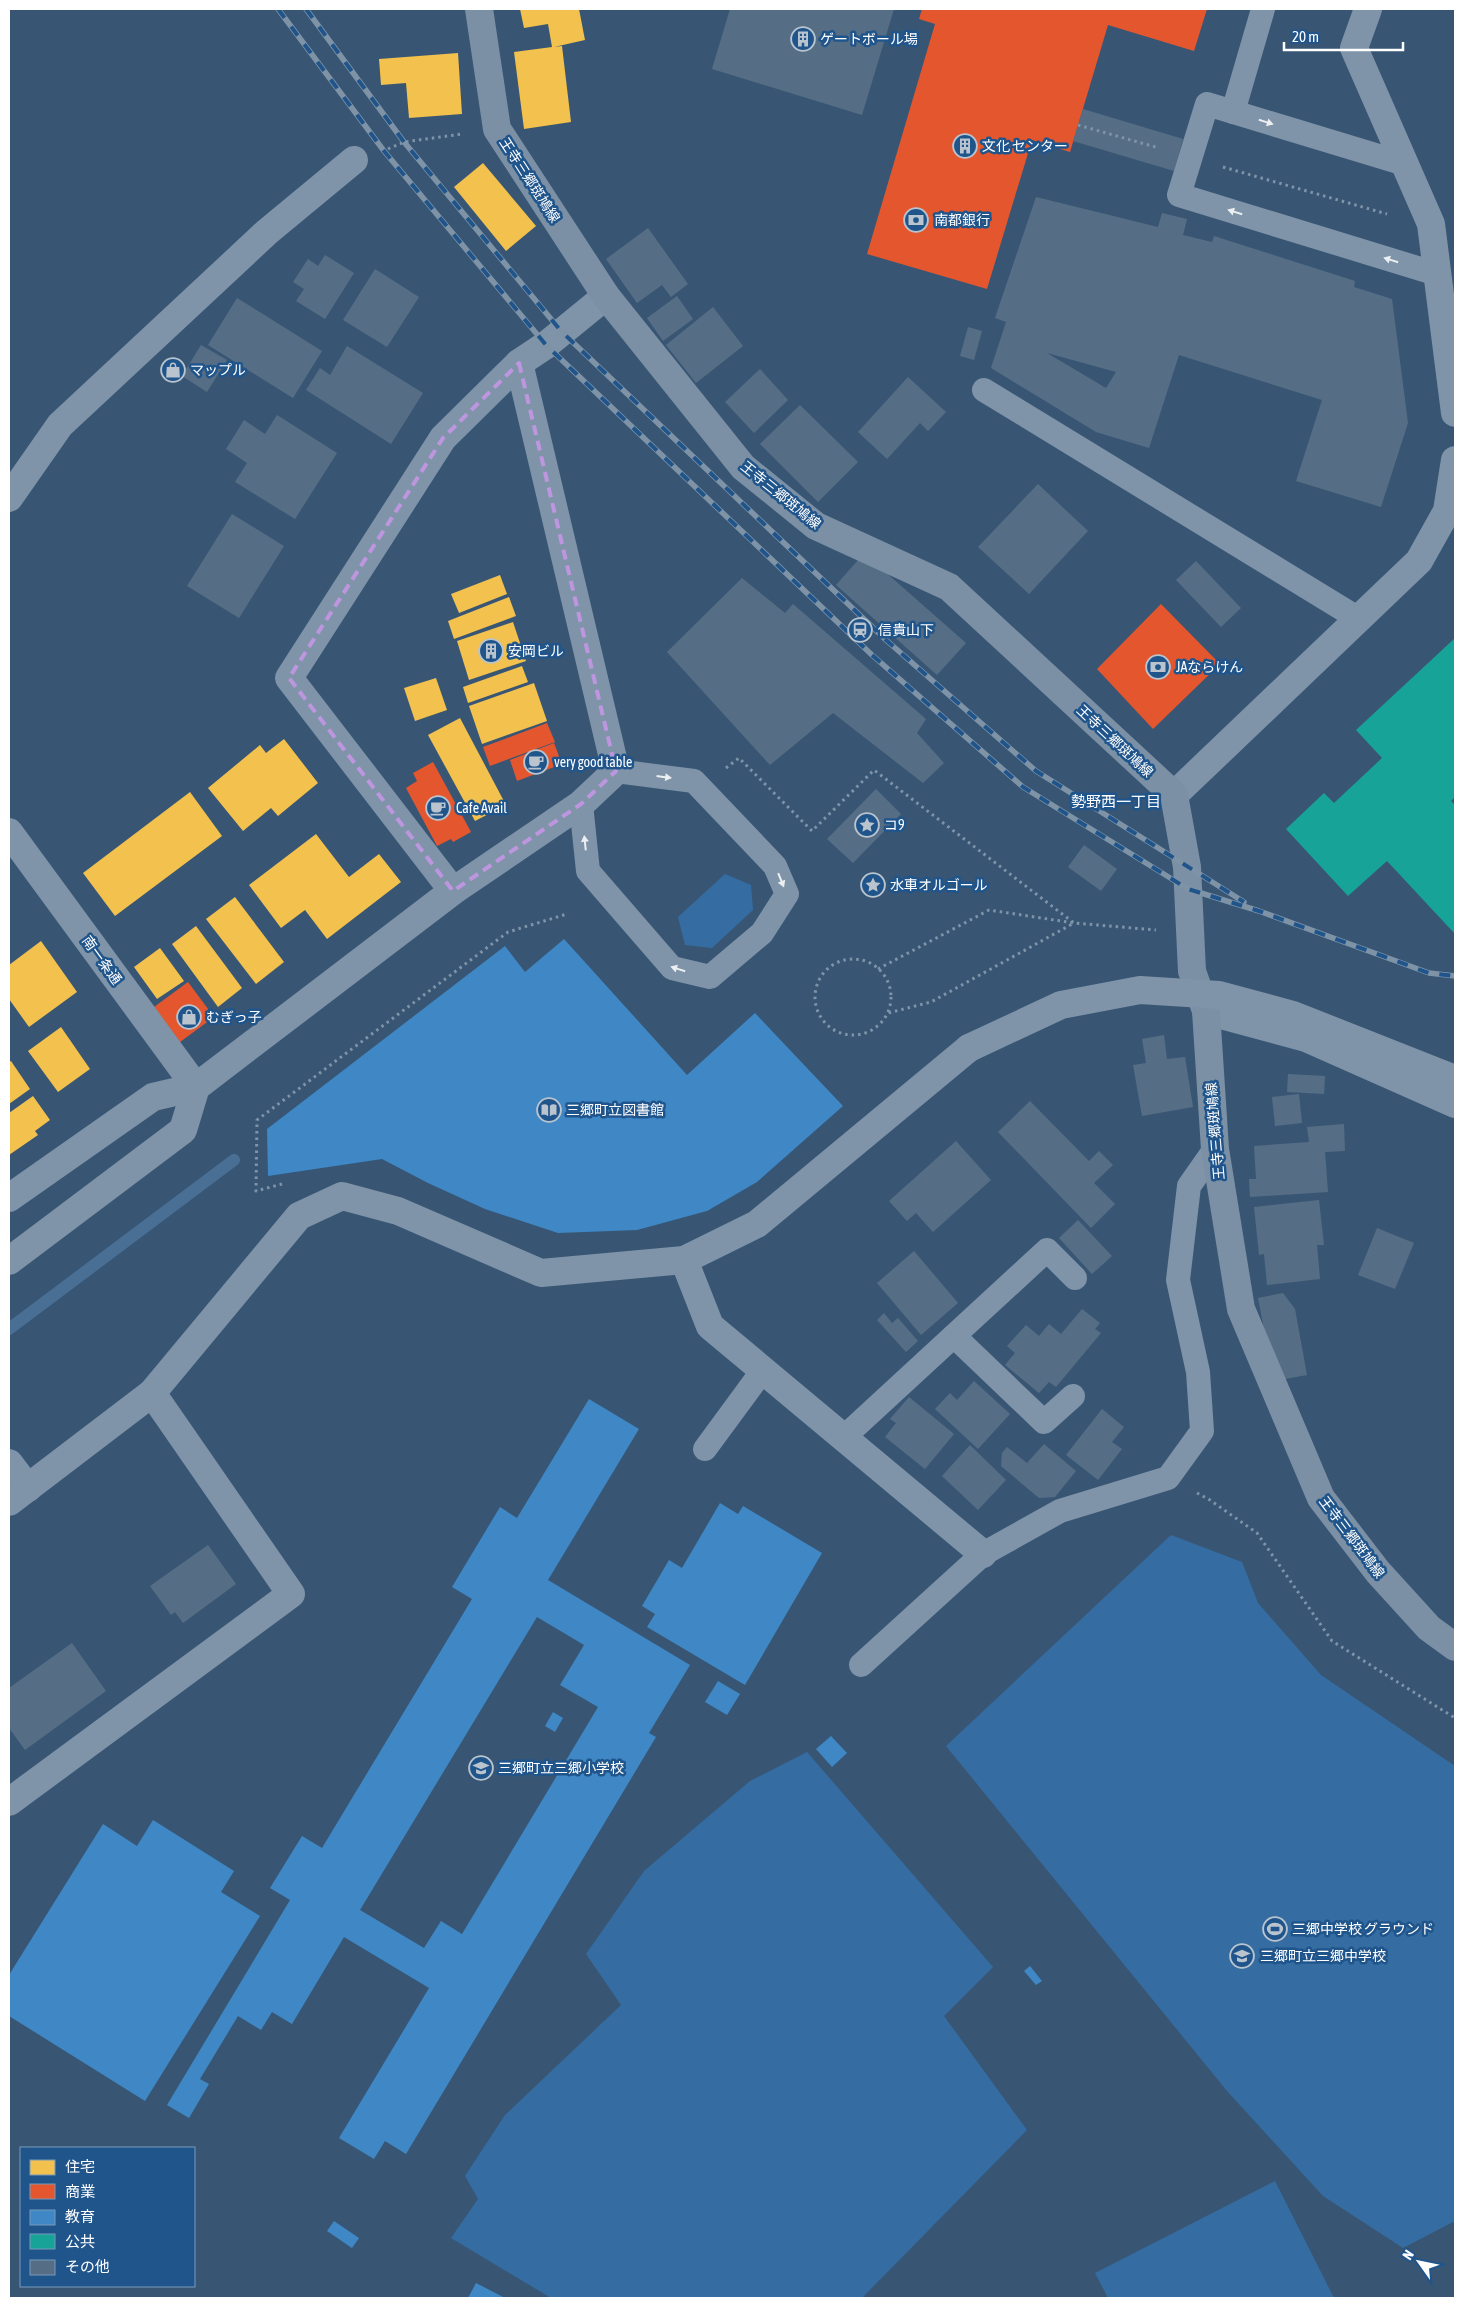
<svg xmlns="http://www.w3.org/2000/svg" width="1464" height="2307" font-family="'Asap Condensed','Noto Sans JP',sans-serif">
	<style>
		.green { fill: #356ca2 }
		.homes { fill: #f2c14e }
		.shops { fill: #e4572e }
		.schools { fill: #3f88c5; fill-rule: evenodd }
		.public { fill: #17a398 }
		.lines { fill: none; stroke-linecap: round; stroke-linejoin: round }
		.stream { stroke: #4a6f95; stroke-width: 12 }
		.building { fill: #566e85; fill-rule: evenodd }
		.path { stroke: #7f94a8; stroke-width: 3; stroke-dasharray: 2.5 4; stroke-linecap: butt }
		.service { stroke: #7f94a8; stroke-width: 24 }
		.minor { stroke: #7f94a8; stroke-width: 28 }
		.tertiary { stroke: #7f94a8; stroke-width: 28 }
		.secondary { stroke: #7b90a4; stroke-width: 28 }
		.rail-casing { stroke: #7f93a7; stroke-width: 5.5 }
		.rail { stroke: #20558c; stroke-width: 4; stroke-dasharray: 11; stroke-linecap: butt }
		.tertiary-bridge { stroke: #7f94a8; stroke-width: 28 }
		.oneway { fill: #eceff2 }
		.marked { fill: none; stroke: #bd96df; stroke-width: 4; stroke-dasharray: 10 6; stroke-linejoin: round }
		.labels { text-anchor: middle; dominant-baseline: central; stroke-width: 5; stroke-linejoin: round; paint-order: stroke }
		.poi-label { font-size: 14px; fill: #fff; stroke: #20558c; text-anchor: start }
		.street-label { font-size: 14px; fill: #fff; stroke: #20558c }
		.neighbourhood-label { font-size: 15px; fill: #fff; stroke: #20558c }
	</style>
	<rect width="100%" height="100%" fill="#385674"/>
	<g class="green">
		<path d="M725 874 751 885 753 910 712 948 685 945 678 917Z"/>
		<path d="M1171 1535 1242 1562 1258 1603 1321 1675 1455 1766V2221L1403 2248 1323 2196 1227 2091 946 1746Z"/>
		<path d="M807 1752 993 1967 944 2016 1027 2130 862 2298H551L451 2238 478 2199 465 2176 505 2115 621 2005 586 1954 644 1871 750 1781Z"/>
		<path d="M1275 2181 1334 2298H1108L1095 2273Z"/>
	</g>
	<g class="homes">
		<path d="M520 9H579L585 40 554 47 562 46 571 122 524 129 514 52 552 47 548 24 524 28Z"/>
		<path d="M458 53 462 114 409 118 406 83 381 85 379 59Z"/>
		<path d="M483 163 536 226 506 251 454 187Z"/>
		<path d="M500 575 507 594 459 613 451 594Z"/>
		<path d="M509 597 516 616 454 639 448 621Z"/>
		<path d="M513 622 526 661 469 680 457 641Z"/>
		<path d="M522 666 528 682 468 703 463 687Z"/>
		<path d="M436 678 447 710 415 721 404 688Z"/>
		<path d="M534 683 547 721 482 744 469 706Z"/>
		<path d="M460 718 506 805 475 821 428 735Z"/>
		<path d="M284 739 318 783 278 816 271 808 243 831 208 788 260 745 266 753Z"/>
		<path d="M190 792 222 836 115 916 83 873Z"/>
		<path d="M316 834 349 877 379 854 401 882 327 939 305 910 281 928 249 885Z"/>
		<path d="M235 897 284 962 256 984 206 919Z"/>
		<path d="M196 926 242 988 218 1007 172 944Z"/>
		<path d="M41 941 77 992 29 1027 9 999V965Z"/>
		<path d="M160 948 184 981 157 999 134 967Z"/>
		<path d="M61 1027 90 1069 58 1092 28 1051Z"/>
		<path d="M11 1061 30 1089 9 1104V1062Z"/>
		<path d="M33 1096 50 1120 35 1131 38 1135 9 1155V1113Z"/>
	</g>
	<g class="shops">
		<path d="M922 9H1207L1194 51 1108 25 1070 152 1032 140 987 289 867 254 935 24 919 19Z"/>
		<path d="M1161 604 1220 664 1153 729 1097 669Z"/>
		<path d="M547 723 555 742 490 766 483 747Z"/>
		<path d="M554 743 562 764 517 781 510 760Z"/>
		<path d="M433 762 471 832 453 842 451 839 437 846 406 788 417 781 413 773Z"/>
		<path d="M188 982 214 1017 180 1042 154 1007Z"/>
	</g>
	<g class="schools">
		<path d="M564 939 687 1075 755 1013 843 1106 757 1182 707 1211 637 1230 558 1233 485 1209 428 1183 382 1159 268 1176 267 1129 505 946 525 972Z"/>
		<path d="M589 1399 639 1429 548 1580 690 1665 649 1733 656 1737 406 2154 385 2141 374 2159 339 2138 429 1988 344 1937 292 2024 272 2012 261 2030 238 2016 200 2079 209 2084 189 2118 167 2105 290 1900 270 1888 302 1836 322 1848 472 1599 452 1587 500 1507 517 1518ZM537 1617 584 1645 560 1685 598 1707 462 1934 441 1921 424 1948 360 1910Z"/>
		<path d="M720 1503 738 1514 743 1506 822 1553 745 1685 647 1627 655 1614 642 1606 669 1560 682 1568Z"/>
		<path d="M718 1681 740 1694 727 1715 705 1702Z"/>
		<path d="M553 1712 563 1718 555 1732 545 1726Z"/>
		<path d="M831 1736 847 1753 832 1767 816 1749Z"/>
		<path d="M153 1820 234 1871 221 1892 260 1916 145 2101 9 2016V1975L103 1824 137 1846Z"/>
		<path d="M1030 1966 1042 1981 1036 1985 1024 1971Z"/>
		<path d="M334 2221 359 2238 352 2248 327 2231Z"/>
		<path d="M476 2283 505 2298H468Z"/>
	</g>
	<path class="public" d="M1455 638V797L1451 801 1455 805V934L1387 861 1348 896 1286 829 1324 793 1334 803 1382 758 1356 730Z"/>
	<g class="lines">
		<path class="stream" d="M9 1329 234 1160"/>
	</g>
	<g class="building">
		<path d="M730 9H894L862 115 712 69Z"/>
		<path d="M1083 109 1183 139 1174 171 1073 141Z"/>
		<path d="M1036 197 1158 227 1162 213 1187 219 1183 235 1212 242 1214 236 1355 281 1354 287 1392 299 1408 423 1381 507 1296 481 1322 400 1179 355 1149 448 1096 432 991 368 1006 322 995 318ZM1047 353 1116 372 1106 388Z"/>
		<path d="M648 228 688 284 671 297 662 285 637 303 606 259Z"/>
		<path d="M325 255 354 273 325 319 296 301 304 289 293 282 308 259 318 266Z"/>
		<path d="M375 269 419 297 387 347 343 320Z"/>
		<path d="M677 296 693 319 663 341 647 318Z"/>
		<path d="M237 298 322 351 293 398 208 345Z"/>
		<path d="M713 307 743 346 696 383 666 345Z"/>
		<path d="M968 327 982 331 974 360 960 356Z"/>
		<path d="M201 345 227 360 207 392 182 376Z"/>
		<path d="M347 346 423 393 391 444 306 390 320 368 330 375Z"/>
		<path d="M760 369 788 400 754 433 725 402Z"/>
		<path d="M908 377 946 412 928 431 920 423 887 459 858 432Z"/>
		<path d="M800 405 858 462 818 502 760 444Z"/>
		<path d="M277 415 337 453 295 519 235 482 247 463 226 449 244 420 265 434Z"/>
		<path d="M1038 484 1088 531 1029 594 978 547Z"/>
		<path d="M232 514 284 546 239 618 187 586Z"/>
		<path d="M859 559 883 570 966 643 937 675 836 585Z"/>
		<path d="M1196 561 1241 608 1221 627 1176 580Z"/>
		<path d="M742 578 785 613 793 604 926 719 917 733 944 763 923 783 833 713 770 765 667 652Z"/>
		<path d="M876 789 901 814 853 863 827 839Z"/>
		<path d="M1084 845 1117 869 1101 891 1068 867Z"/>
		<path d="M1164 1035 1167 1059 1185 1057 1193 1107 1142 1116 1133 1065 1146 1063 1142 1039Z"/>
		<path d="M1288 1074 1325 1076 1324 1094 1287 1092Z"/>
		<path d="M1299 1094 1302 1123 1275 1126 1272 1097Z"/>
		<path d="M1030 1101 1089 1161 1099 1151 1113 1165 1094 1183 1115 1204 1091 1228 998 1132Z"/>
		<path d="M1344 1124 1345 1151 1325 1152 1328 1192 1250 1197 1249 1179H1256L1254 1146 1309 1142 1307 1127Z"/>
		<path d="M956 1141 991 1180 933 1232 916 1213 907 1221 889 1201Z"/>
		<path d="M1319 1200 1324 1245H1317L1320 1279 1267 1285 1264 1254 1259 1255 1254 1207Z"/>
		<path d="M1078 1220 1112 1256 1092 1274 1059 1238Z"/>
		<path d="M1377 1228 1414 1243 1395 1289 1358 1275Z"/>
		<path d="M914 1251 958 1303 921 1335 877 1283Z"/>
		<path d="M1283 1293 1295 1309 1307 1375 1274 1381 1258 1298Z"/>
		<path d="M1082 1309 1100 1323 1095 1329 1101 1333 1056 1387 1049 1382 1039 1393 1005 1365 1015 1353 1007 1346 1026 1325 1039 1336 1049 1324 1061 1334Z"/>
		<path d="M884 1313 892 1323 898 1318 918 1341 906 1352 877 1320Z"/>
		<path d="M974 1381 1010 1414 978 1449 935 1409 950 1393 957 1400Z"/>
		<path d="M909 1397 954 1434 925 1469 885 1437 896 1423 890 1419Z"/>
		<path d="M1102 1409 1124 1427 1112 1442 1122 1449 1098 1480 1066 1455Z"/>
		<path d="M1044 1444 1076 1471 1055 1497 1039 1498 1001 1466 1002 1453 1007 1447 1027 1463Z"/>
		<path d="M970 1445 1006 1480 978 1510 942 1476Z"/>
		<path d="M208 1545 236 1584 183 1623 175 1612 171 1615 150 1586Z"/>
		<path d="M72 1643 106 1691 25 1750 9 1728V1688Z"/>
	</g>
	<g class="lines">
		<g class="path">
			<path d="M1078 125 1159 148"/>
			<path d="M388 149 404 142 462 134"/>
			<path d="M1223 167 1387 214"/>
			<path d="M726 768 739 758 812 831 874 770 1074 923 931 1002 888 1013"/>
			<circle cx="853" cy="997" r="38"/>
			<path d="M878 969 989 910 1074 923 1156 930"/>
			<path d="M282 1184 256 1191 257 1120 508 932 567 914"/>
			<path d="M1197 1493 1210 1500 1257 1533 1332 1641 1455 1718"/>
		</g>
		<g class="service">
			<path d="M1233 112 1263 9"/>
			<path d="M1405 164 1207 104 1179 195 1437 274"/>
			<path d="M984 390 1359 619"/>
			<path d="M581 804 588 871 672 968 710 977 762 933 787 894 775 866 694 781 616 771"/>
			<path d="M954 1336 1044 1422 1073 1396"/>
			<path d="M843 1438 1047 1250 1075 1278"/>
			<path d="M705 1449 763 1370"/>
			<path d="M861 1665 983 1554 1060 1511 1168 1478 1202 1431 1198 1372 1178 1280 1189 1186 1215 1149"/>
		</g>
		<g class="minor">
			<path d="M1368 9 1354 48 1431 224 1455 413"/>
			<path d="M9 498 60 425 267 232 354 160"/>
			<path d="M1174 795 1419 561 1447 511 1455 460"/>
			<path d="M9 832 196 1087 153 1097 9 1198"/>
			<path d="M453 891 289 678 443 438 519 363 546 345 606 296"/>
			<path d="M1206 1011 1306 1038 1455 1104"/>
			<path d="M684 1260 710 1326 983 1554"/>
			<path d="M9 1802 291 1594 152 1393"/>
		</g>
		<g class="tertiary">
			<path d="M9 1261 183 1130 196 1087 453 891 581 804 616 771 519 363"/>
			<path d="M9 1463 28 1488"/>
			<path d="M9 1502 152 1393 299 1216 342 1196 398 1211 541 1273 684 1260 757 1224 969 1048"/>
		</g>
		<path class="secondary" d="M479 9 497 129 606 296 743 467 816 526 949 587 1174 795 1187 867 1192 971 1206 1011 1215 1149 1241 1309 1321 1498 1378 1572 1429 1628 1455 1647"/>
		<g class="rail-casing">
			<g id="rail">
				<path d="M278 9 384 151 546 345 872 655 1023 787 1188 889 1259 911 1429 973 1455 976"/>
				<path d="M306 9 404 142 561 331 886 640 1036 771 1244 902"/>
			</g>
		</g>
		<use href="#rail" class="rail"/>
		<path class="tertiary-bridge" d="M969 1048 1061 1005 1140 990 1219 995 1293 1015 1455 1079"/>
	</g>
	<defs><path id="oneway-solid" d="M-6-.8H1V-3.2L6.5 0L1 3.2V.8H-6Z" transform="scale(1.25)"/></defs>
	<g class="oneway">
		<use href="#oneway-solid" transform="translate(1266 122) rotate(17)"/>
		<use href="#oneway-solid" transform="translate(1235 212) rotate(-163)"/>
		<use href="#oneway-solid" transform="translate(1391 260) rotate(-163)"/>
		<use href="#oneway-solid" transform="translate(664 777) rotate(7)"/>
		<use href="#oneway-solid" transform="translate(585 843) rotate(-96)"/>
		<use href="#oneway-solid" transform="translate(781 880) rotate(68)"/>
		<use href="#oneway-solid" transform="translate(678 969) rotate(-163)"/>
	</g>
	<path class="marked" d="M519 363 616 771 581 804 453 891 289 678 443 438Z"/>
	<defs>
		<g id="building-ring" transform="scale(1.25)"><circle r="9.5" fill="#20558c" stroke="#b9c4ce" stroke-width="1.5"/><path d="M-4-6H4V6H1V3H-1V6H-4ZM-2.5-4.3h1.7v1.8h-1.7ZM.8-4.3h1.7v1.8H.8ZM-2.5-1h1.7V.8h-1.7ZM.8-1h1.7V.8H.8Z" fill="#b9c4ce"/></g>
		<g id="bank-ring" transform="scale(1.25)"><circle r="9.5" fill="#20558c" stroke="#b9c4ce" stroke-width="1.5"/><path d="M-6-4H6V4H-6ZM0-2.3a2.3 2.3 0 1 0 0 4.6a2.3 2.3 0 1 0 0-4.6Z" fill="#b9c4ce"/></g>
		<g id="shop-ring" transform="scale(1.25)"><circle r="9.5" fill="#20558c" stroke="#b9c4ce" stroke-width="1.5"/><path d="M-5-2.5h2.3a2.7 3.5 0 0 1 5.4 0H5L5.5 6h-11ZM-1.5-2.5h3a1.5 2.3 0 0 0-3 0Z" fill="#b9c4ce"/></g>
		<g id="station-ring" transform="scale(1.25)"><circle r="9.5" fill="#20558c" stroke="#b9c4ce" stroke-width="1.5"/><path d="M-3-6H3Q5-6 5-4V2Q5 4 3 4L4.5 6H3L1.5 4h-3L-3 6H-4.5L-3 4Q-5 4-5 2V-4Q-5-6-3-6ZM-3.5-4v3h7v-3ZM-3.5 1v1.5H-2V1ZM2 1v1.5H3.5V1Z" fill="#b9c4ce"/></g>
		<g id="cafe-ring" transform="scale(1.25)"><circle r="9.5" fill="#20558c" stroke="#b9c4ce" stroke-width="1.5"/><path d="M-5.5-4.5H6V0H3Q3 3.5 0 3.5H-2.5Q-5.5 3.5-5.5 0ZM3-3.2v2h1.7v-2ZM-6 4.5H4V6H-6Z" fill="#b9c4ce"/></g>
		<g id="sight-ring" transform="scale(1.25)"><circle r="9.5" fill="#20558c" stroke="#b9c4ce" stroke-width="1.5"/><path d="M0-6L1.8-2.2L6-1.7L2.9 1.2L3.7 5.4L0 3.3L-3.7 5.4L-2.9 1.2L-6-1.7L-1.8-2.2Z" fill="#b9c4ce"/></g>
		<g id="library-ring" transform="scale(1.25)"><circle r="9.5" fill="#20558c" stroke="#b9c4ce" stroke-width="1.5"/><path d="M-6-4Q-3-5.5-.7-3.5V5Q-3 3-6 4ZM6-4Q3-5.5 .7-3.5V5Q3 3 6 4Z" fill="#b9c4ce"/></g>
		<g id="school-ring" transform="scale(1.25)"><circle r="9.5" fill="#20558c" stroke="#b9c4ce" stroke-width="1.5"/><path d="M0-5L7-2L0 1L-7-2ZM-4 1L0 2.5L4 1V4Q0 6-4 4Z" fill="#b9c4ce"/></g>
		<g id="stadium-ring" transform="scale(1.25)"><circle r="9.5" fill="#20558c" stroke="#b9c4ce" stroke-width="1.5"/><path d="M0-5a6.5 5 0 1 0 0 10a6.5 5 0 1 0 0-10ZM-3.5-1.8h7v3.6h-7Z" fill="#b9c4ce"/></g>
	</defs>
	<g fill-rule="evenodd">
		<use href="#building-ring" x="803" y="39"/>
		<use href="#building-ring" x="965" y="146"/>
		<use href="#bank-ring" x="916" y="220"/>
		<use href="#shop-ring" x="173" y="370"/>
		<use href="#station-ring" x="860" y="630"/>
		<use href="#building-ring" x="491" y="651"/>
		<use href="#bank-ring" x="1158" y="667"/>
		<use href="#cafe-ring" x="536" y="762"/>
		<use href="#cafe-ring" x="438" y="808"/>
		<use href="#sight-ring" x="867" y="825"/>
		<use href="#sight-ring" x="873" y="885"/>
		<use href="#shop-ring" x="189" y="1017"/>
		<use href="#library-ring" x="549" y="1110"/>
		<use href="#school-ring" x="481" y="1768"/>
		<use href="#stadium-ring" x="1275" y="1929"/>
		<use href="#school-ring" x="1242" y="1956"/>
	</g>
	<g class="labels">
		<g class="poi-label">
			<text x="820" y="39">ゲートボール場</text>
			<text x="982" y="146">文化 センター</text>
			<text x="934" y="220">南都銀行</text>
			<text x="190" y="370">マップル</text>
			<text x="878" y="630">信貴山下</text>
			<text x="508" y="651">安岡ビル</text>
			<text x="1176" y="667">JAならけん</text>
			<text x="554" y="762">very good table</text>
			<text x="456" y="808">Cafe Avail</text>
			<text x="884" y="825">コ9</text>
			<text x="890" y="885">水車オルゴール</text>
			<text x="206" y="1017">むぎっ子</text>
			<text x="566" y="1110">三郷町立図書館</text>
			<text x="498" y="1768">三郷町立三郷小学校</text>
			<text x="1292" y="1929">三郷中学校 グラウンド</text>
			<text x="1260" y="1956">三郷町立三郷中学校</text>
		</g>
		<g class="street-label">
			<text transform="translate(530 180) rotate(57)">王寺三郷斑鳩線</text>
			<text transform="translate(781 495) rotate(39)">王寺三郷斑鳩線</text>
			<text transform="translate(1115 741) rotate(43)">王寺三郷斑鳩線</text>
			<text transform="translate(102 960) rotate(54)">南一条通</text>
			<text transform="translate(1215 1131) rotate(-95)">王寺三郷斑鳩線</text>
			<text transform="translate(1352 1537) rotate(53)">王寺三郷斑鳩線</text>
		</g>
		<g class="neighbourhood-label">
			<text x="1116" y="801">勢野西一丁目</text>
		</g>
	</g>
	<rect width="1464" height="2307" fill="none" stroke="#ffffff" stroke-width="20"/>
	<rect x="20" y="2147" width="175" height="140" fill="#20558c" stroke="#7999ba"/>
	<rect x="30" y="2160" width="25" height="15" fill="#f2c14e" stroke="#7999ba"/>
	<text x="65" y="2172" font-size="15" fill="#ffffff">住宅</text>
	<rect x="30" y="2184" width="25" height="15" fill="#e4572e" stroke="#7999ba"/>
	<text x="65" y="2197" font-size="15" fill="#ffffff">商業</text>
	<rect x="30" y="2210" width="25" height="15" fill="#3f88c5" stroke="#7999ba"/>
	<text x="65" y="2222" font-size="15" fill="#ffffff">教育</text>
	<rect x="30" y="2234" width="25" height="15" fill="#17a398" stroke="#7999ba"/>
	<text x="65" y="2247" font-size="15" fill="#ffffff">公共</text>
	<rect x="30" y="2260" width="25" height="15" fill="#566e85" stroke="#7999ba"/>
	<text x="65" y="2272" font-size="15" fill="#ffffff">その他</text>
	<g transform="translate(1419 2262) rotate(303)" stroke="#20558c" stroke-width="4" paint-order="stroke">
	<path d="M0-4L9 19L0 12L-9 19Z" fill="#ffffff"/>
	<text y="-8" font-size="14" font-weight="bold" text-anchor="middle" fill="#ffffff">N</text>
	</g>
	<path d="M1284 42v8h119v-8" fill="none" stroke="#ffffff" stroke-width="2.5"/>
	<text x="1292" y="42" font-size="15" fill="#ffffff" stroke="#20558c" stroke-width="4" paint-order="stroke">20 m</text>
</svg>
